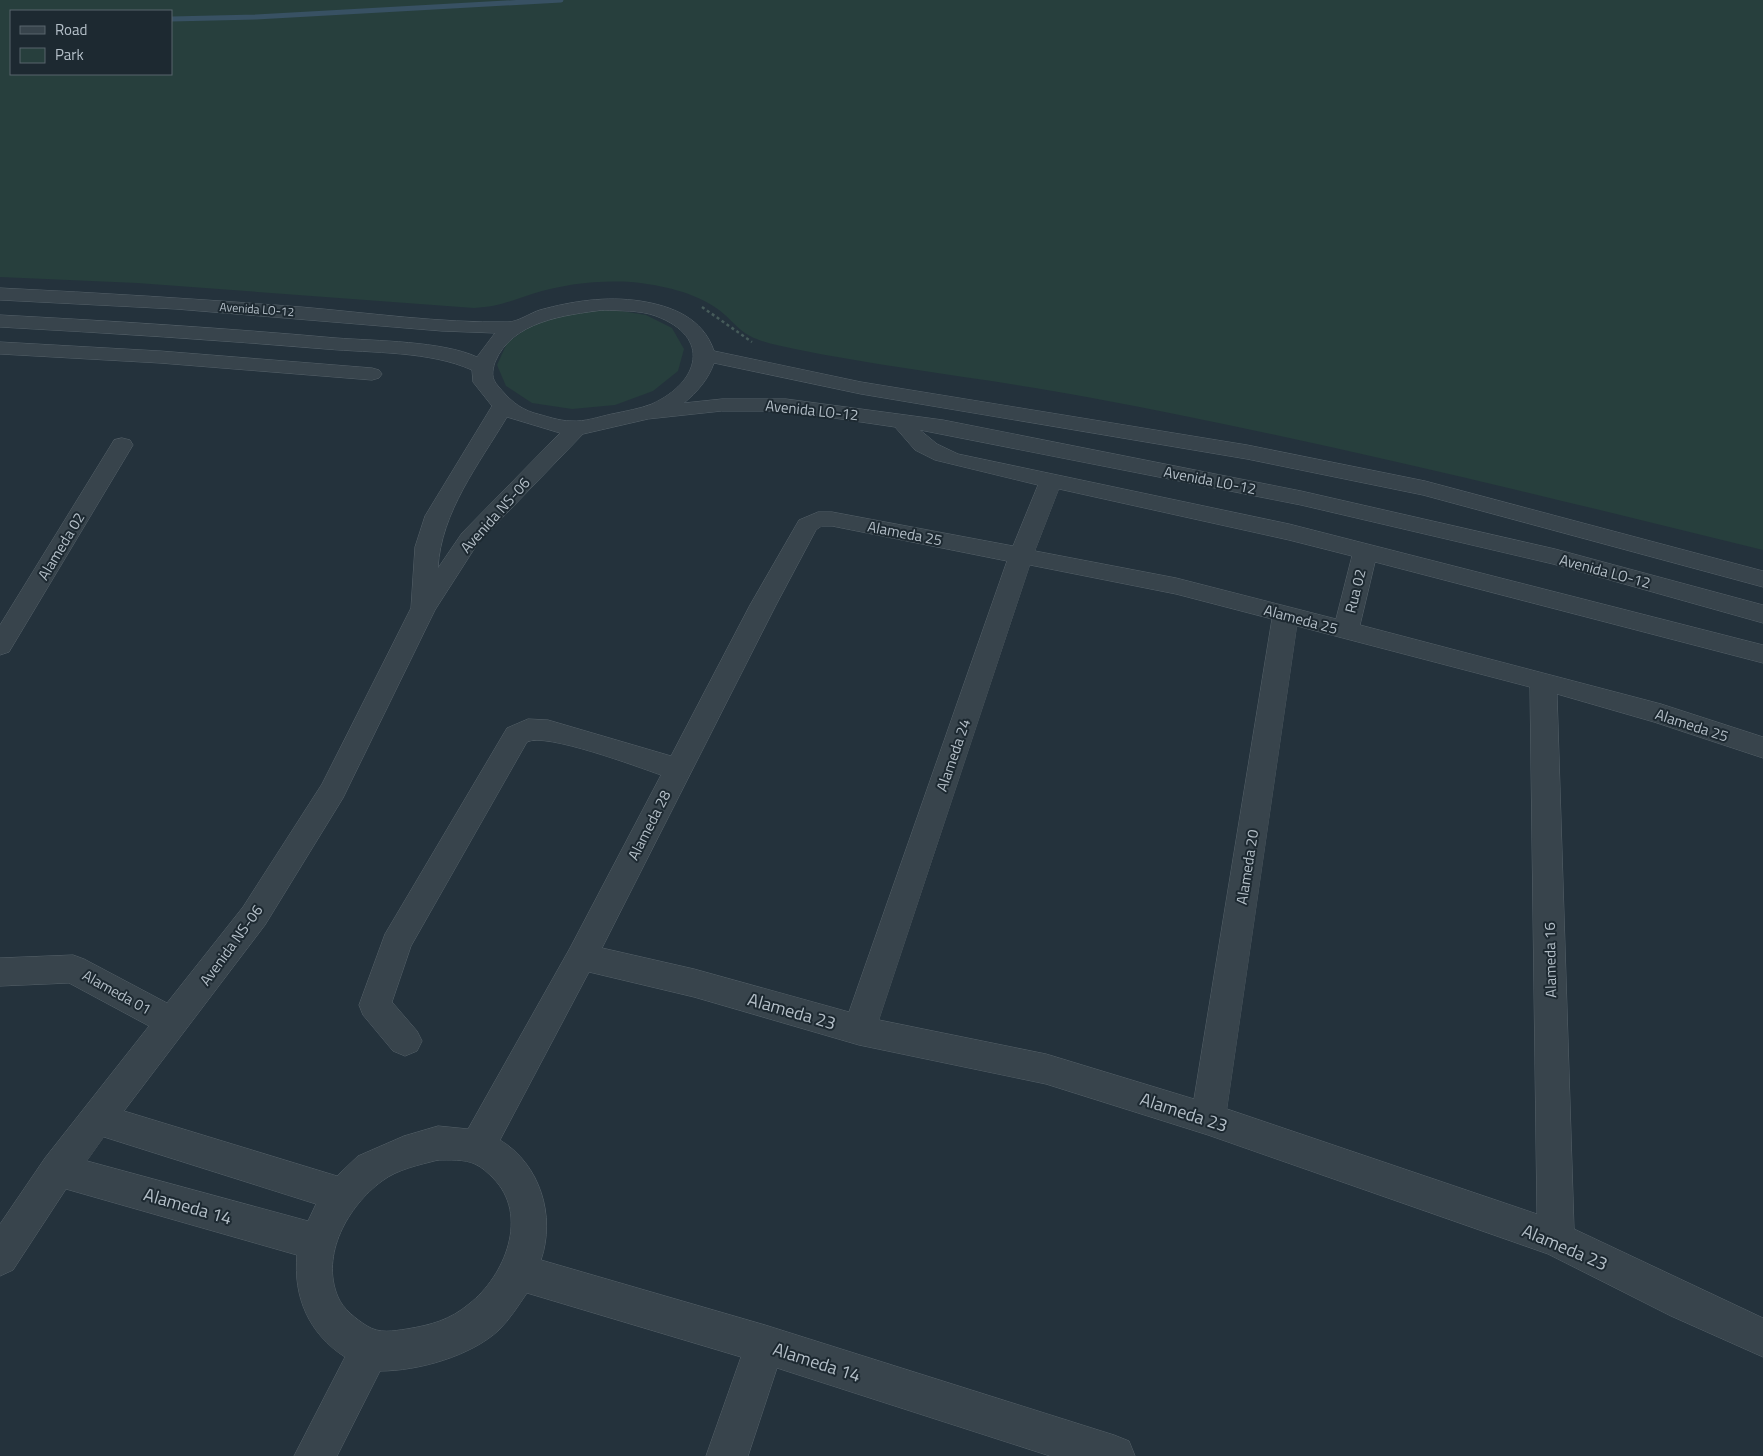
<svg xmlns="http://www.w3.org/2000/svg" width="1763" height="1456" font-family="'Titillium Web',sans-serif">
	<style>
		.green { fill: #273f3d; fill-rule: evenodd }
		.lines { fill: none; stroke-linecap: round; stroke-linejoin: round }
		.stream { stroke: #385163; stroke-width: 5 }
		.minor-casing { stroke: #56626a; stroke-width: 1 }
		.path { stroke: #465b5a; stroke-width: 2.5; stroke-dasharray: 3 3; stroke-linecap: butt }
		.minor { fill: #38444c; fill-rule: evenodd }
		.labels { text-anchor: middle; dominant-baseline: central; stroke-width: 4; stroke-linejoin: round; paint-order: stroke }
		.far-street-label { font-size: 12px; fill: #b4bfc8; stroke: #1d2931 }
		.street-label { font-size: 15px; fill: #b4bfc8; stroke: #1d2931 }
		.near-street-label { font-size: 18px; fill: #b4bfc8; stroke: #1d2931 }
	</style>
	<rect width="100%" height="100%" fill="#24323c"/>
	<g class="green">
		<path d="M0 0H1763V550C1540 495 1317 440 1092 398 993 379 893 369 795 349 781 346 763 343 750 336 738 330 730 318 719 310 695 292 661 285 631 282 598 280 564 284 532 294 510 301 498 307 474 308L137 283 0 277ZM171 11V74H11V11Z"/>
		<path d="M609 309 646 315 672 328 684 349 678 371 653 391 615 405 572 409 532 403 506 386 497 365 507 343 533 324 569 312Z"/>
	</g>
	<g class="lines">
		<path class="stream" d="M171 19 256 17 561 0"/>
		<g class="minor-casing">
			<g id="minor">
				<path d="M0 288C101 293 201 299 301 307 370 313 440 323 508 322 518 322 530 313 540 310 573 301 606 296 640 301 672 306 703 318 714 351L861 382 1247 445 1425 481 1763 571V587L1423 495 1247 459 861 394 714 363C708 380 697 392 684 403L722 399H786L943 420 1301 491 1555 549 1763 605V623L1553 564 1301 505 920 430 937 444 958 454 1289 524 1763 645V663L1375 562 1360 625 1661 704 1763 737V758L1654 722 1557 694 1574 1229 1763 1318V1357L1671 1316 1548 1254 1208 1135 1046 1084 859 1045 694 997 589 972 500 1140C540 1164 556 1216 541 1260L765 1325 1114 1435 1129 1441 1135 1456H1050L777 1368 748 1456H706L741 1357 527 1293C518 1306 510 1319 499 1330 471 1356 418 1371 380 1371L337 1456H294L345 1357C309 1334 293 1297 297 1255L66 1189 13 1270 0 1276V1224L45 1158 149 1026 69 983 0 986V958L73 955 84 959 167 1003 243 907 322 784 411 608 415 547 425 516 492 406 473 382 472 370C430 351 372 353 326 349 218 340 109 333 0 327V315C112 321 224 328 336 338 376 341 442 341 477 357L495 333 442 331 176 309 0 300ZM603 310C620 311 640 310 656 316 712 337 700 382 652 404 639 409 626 411 612 414 598 417 585 422 571 421 559 421 546 416 534 413 518 408 509 399 498 386 491 378 492 372 495 362 512 321 565 315 603 310ZM722 411H786L895 427 915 450 935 460 1038 485 1013 546 832 512H818L799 520 750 605 671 756 548 720 528 719 507 728 385 934 359 1005 363 1015 393 1051 405 1056 417 1051 422 1041 417 1031 392 1002 411 946 527 742C545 732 638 767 661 775L570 948 468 1129 438 1126 404 1136 358 1156 337 1176 124 1111 265 925 343 798 435 610 478 543 583 434 648 419ZM507 417 560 433 462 533 438 568C441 512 479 464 507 417ZM1059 489 1289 540 1352 556 1336 619 1176 578 1035 551ZM822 526H832L1007 561 849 1012 694 969 602 948 776 605 816 530ZM1030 565 1176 594 1272 619 1194 1099 1046 1054 879 1020ZM1297 626 1530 687 1537 1214 1227 1109ZM104 1137 316 1204 308 1221 87 1161ZM438 1160C449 1160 465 1159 475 1164 482 1167 488 1173 493 1178 530 1215 505 1276 469 1304 450 1320 431 1325 407 1329 393 1331 380 1334 367 1326 356 1319 343 1309 338 1297 320 1255 348 1206 382 1181 398 1169 419 1165 438 1160Z"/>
				<path d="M0 342 160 351 372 368 379 370 382 374 379 378 372 380 160 363 0 354Z"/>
				<path d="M122 438 130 440 133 445 9 652 0 655V625L111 445 114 440Z"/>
			</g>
		</g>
		<path class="path" d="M702 307 752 342"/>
		<use href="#minor" class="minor"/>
	</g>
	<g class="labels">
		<g class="far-street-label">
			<text transform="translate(257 309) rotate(4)">Avenida LO-12</text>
		</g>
		<g class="street-label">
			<text transform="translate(812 410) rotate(6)">Avenida LO-12</text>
			<text transform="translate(1210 480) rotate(11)">Avenida LO-12</text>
			<text transform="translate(495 515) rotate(-48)">Avenida NS-06</text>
			<text transform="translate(905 533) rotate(11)">Alameda 25</text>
			<text transform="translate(61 546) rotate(-59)">Alameda 02</text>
			<text transform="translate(1605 571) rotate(15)">Avenida LO-12</text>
			<text transform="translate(1355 591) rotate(-76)">Rua 02</text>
			<text transform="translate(1301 619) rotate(15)">Alameda 25</text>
			<text transform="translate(1692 725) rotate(18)">Alameda 25</text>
			<text transform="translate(953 755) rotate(-71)">Alameda 24</text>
			<text transform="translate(649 825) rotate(-63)">Alameda 28</text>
			<text transform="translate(1247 867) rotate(-81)">Alameda 20</text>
			<text transform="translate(231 945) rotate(-54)">Avenida NS-06</text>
			<text transform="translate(1550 960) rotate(-91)">Alameda 16</text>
			<text transform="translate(117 992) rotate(29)">Alameda 01</text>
		</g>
		<g class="near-street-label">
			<text transform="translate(792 1011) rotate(16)">Alameda 23</text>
			<text transform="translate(1184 1112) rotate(18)">Alameda 23</text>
			<text transform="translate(188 1206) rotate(16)">Alameda 14</text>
			<text transform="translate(1565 1247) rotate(23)">Alameda 23</text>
			<text transform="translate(817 1362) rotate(18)">Alameda 14</text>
		</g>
	</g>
	<rect x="10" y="10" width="162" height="65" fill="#1d2931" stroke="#59656d"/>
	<rect x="20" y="26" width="25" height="8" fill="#38444c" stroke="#59656d"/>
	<text x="55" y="35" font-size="15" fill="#b4bfc8">Road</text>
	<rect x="20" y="48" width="25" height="15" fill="#273f3d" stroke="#59656d"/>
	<text x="55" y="60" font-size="15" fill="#b4bfc8">Park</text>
</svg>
